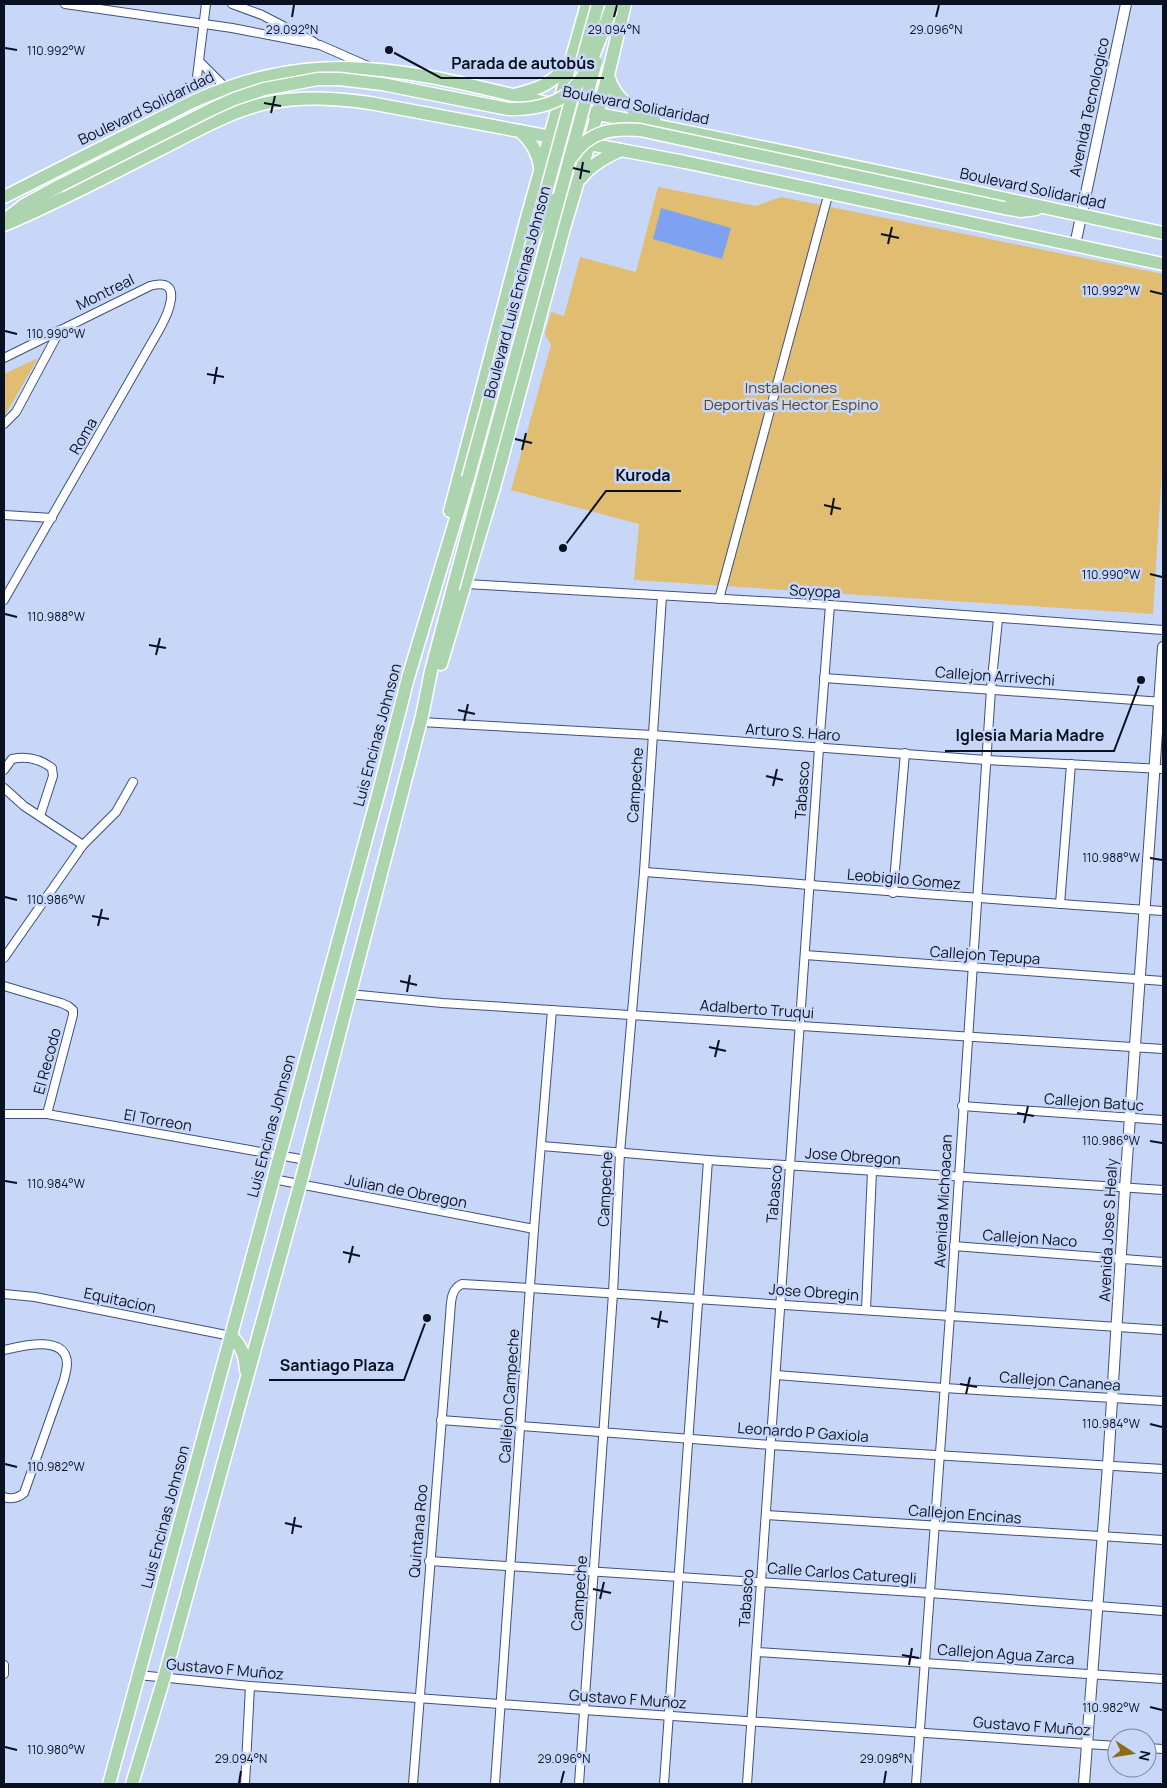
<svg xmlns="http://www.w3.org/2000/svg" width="1167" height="1788" font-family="Manrope,sans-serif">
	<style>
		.green { fill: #e0bd71 }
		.water { fill: #7ea1f1 }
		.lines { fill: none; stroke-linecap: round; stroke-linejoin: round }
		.minor-casing { stroke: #3e517e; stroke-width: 10 }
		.tertiary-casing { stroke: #3e517e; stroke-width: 12 }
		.primary-casing { stroke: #fff; stroke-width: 15 }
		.minor { stroke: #fff; stroke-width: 8 }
		.tertiary { stroke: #fff; stroke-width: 10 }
		.primary { stroke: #acd4af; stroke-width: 12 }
		.primary-bridge-casing { stroke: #fff; stroke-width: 15; stroke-linecap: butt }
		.primary-bridge { stroke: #acd4af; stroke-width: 12 }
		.ticks { fill: none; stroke: #091022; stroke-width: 2 }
		.labels { text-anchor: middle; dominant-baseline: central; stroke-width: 5; stroke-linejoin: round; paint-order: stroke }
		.street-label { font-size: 15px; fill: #091022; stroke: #c8d7f7 }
		.park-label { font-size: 15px; fill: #594720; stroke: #c8d7f7 }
		.ticks-label { font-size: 12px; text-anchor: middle; fill: #091022; stroke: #c8d7f7; stroke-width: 5; stroke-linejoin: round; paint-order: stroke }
		.leader { fill: none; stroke: #091022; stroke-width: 2 }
		.callout-dot { fill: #091022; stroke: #c8d7f7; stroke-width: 2 }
		.callout-label { font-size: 16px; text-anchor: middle; font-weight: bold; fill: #091022; stroke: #c8d7f7; stroke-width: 5; stroke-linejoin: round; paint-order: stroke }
	</style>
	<rect width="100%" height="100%" fill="#c8d7f7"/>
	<g class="green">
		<path d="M658 187 756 206 781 197 1163 274V453L1153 614 634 580 639 524 511 490 551 345 545 334 551 312 564 316 580 257 636 272Z"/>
		<path d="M38 358 4 417V374Z"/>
	</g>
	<path class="water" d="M661 208 731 228 722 259 653 239Z"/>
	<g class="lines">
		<g class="minor-casing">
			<g id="minor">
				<path d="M65 4 232 28 320 45 370 67"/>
				<path d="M232 4 262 15 314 42"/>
				<path d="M200 62 225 87"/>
				<path d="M194 101 206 4"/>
				<path d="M4 358 150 286C186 276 167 316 159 330L4 600"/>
				<path d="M4 424 16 412 60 330"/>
				<path d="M4 515 52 518"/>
				<path d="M466 584 830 605 1163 630"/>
				<path d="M719 599 829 192"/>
				<path d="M824 678 1163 702"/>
				<path d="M421 722 652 735 986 760 1163 769"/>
				<path d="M4 770 12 759C26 756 40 759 52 768L53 776 40 816"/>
				<path d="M4 788 24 806 83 845 4 958"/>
				<path d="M83 845 116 812 133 782"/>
				<path d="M644 872C817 885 990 900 1163 911"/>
				<path d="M893 893 905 753"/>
				<path d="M1060 904 1071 764"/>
				<path d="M805 955 1163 981"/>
				<path d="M4 986 61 1003 68 1006 73 1010V1015L47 1114"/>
				<path d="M349 994 442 1003 1163 1049"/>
				<path d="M962 1106 1163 1120"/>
				<path d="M4 1114H47L306 1160"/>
				<path d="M542 1146 708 1160 1163 1190"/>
				<path d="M273 1179 534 1229"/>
				<path d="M954 1246 1163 1262"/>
				<path d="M4 1294 35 1297 231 1336"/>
				<path d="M866 1310 872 1171"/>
				<path d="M4 1350C21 1346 67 1334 67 1364 67 1369 65 1375 64 1380L24 1493C18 1498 12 1500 4 1497"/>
				<path d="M776 1375 944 1388 1163 1401"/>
				<path d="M441 1420 771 1445 1163 1469"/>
				<path d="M766 1515 1163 1540"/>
				<path d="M429 1561 930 1593 1163 1611"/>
				<path d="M757 1652 1163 1679"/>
				<path d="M4 1665V1674"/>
				<path d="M138 1675 250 1686 584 1710 1117 1746"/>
				<path d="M1147 1748 1163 1749"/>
				<path d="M245 1784 250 1686"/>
				<path d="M413 1784 450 1316C451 1304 450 1289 462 1284L530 1288 1163 1330"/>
				<path d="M495 1784 534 1229 552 1010"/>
				<path d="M579 1784 613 1293 620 1153 644 872 662 596"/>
				<path d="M664 1784 708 1160"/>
				<path d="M747 1784 819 748 830 605"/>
				<path d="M916 1784 950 1315 991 689 998 619"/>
			</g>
		</g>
		<g class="tertiary-casing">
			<g id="tertiary">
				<path d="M1075 245 1126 4"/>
				<path d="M1084 1784 1108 1465 1125 1188 1163 647"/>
			</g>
		</g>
		<g class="primary-casing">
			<g id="primary">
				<path d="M625 4 608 75C614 99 633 111 654 120"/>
				<path d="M514 95C541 88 550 85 569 64"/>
				<path d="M520 131C531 141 538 152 540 167"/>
				<path d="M581 178C592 164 606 157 621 150"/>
				<path d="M4 197 194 101C244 79 289 68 344 68 430 69 513 98 598 114 787 151 975 192 1163 233"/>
				<path d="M1004 208 1021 211 1036 209"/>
				<path d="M6 219 24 205 59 186"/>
				<path d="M4 225C57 203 107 176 159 150 193 133 229 111 267 103 302 96 335 98 370 103L685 162 1163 264"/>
				<path d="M450 511 526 221 587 4"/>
				<path d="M441 664 495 484 564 228 589 144 608 75"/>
				<path d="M231 1336C242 1346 245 1356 246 1370"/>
				<path d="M109 1784 379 791 408 678 468 478"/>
				<path d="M132 1784 164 1678 300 1185 422 716 431 671 453 588"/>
			</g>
		</g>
		<use href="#minor" class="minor"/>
		<use href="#tertiary" class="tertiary"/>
		<use href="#primary" class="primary"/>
		<g class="primary-bridge-casing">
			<g id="primary-bridge">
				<path d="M581 66 598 4"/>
				<path d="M572 157C589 131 612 128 640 130L1004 208"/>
				<path d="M59 186 212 109 234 99 264 89 318 79H339L382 84 508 109C583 111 588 68 611 9"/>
				<path d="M535 234 552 200"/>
				<path d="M468 478 575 86"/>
				<path d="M453 588 596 62"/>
			</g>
		</g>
		<use href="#primary-bridge" class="primary-bridge"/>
	</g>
	<path class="ticks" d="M292 17 294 5M614 17 617 5M936 17 939 5M5 48 17 50M264 103 281 106M271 113 275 96M573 168 590 172M580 179 583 162M881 234 899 238M888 244 892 227M1150 291 1162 294M5 331 17 334M207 374 224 377M214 384 217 367M515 439 532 443M522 450 526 433M824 505 841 509M831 515 834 498M1150 574 1162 577M5 614 17 617M149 645 166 648M156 655 160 638M458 710 475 714M464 721 468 704M766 776 783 780M773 786 777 769M1150 858 1162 860M5 897 17 900M92 916 109 919M98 926 102 909M400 981 417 985M407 992 410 975M709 1047 726 1051M715 1057 719 1040M1017 1113 1034 1116M1024 1123 1028 1106M1150 1141 1162 1143M5 1181 17 1183M343 1252 360 1256M349 1263 353 1246M651 1318 668 1322M658 1328 661 1311M960 1384 977 1387M966 1394 970 1377M1150 1424 1162 1427M5 1464 17 1467M285 1523 302 1527M292 1534 295 1517M593 1589 611 1593M600 1599 604 1582M902 1655 919 1658M909 1665 912 1648M1150 1707 1162 1710M5 1747 17 1750M239 1783 241 1771M561 1783 564 1771M884 1783 886 1771"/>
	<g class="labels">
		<g class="street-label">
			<text transform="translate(636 105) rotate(11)">Boulevard Solidaridad</text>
			<text transform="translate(1089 107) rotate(-78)">Avenida Tecnologico</text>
			<text transform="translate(146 108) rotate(-26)">Boulevard Solidaridad</text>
			<text transform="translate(1033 188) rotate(12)">Boulevard Solidaridad</text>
			<text transform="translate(105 292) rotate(-26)">Montreal</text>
			<text transform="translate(517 292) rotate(-75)">Boulevard Luis Encinas Johnson</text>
			<text transform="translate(83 436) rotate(-60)">Roma</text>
			<text transform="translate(815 591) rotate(3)">Soyopa</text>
			<text transform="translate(995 676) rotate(4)">Callejon Arrivechi</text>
			<text transform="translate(793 732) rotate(4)">Arturo S. Haro</text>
			<text transform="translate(377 735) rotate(-75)">Luis Encinas Johnson</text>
			<text transform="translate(635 785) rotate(-86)">Campeche</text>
			<text transform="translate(802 790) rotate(-86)">Tabasco</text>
			<text transform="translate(904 879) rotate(5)">Leobigilo Gomez</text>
			<text transform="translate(985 955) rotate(4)">Callejon Tepupa</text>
			<text transform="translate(757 1009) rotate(4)">Adalberto Truqui</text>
			<text transform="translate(47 1061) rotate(-75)">El Recodo</text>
			<text transform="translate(1094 1102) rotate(4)">Callejon Batuc</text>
			<text transform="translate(158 1120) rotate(10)">El Torreon</text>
			<text transform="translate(271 1126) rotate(-75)">Luis Encinas Johnson</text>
			<text transform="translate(853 1156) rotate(4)">Jose Obregon</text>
			<text transform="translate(605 1189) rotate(-87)">Campeche</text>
			<text transform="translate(406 1191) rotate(11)">Julian de Obregon</text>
			<text transform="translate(774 1194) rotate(-85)">Tabasco</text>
			<text transform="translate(943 1201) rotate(-87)">Avenida Michoacan</text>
			<text transform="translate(1108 1230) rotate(-87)">Avenida Jose S Healy</text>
			<text transform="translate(1030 1238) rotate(4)">Callejon Naco</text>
			<text transform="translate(814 1292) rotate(4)">Jose Obregin</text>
			<text transform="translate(120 1300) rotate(12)">Equitacion</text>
			<text transform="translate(1060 1381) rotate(4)">Callejon Cananea</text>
			<text transform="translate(509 1396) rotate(-86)">Callejon Campeche</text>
			<text transform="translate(803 1432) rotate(4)">Leonardo P Gaxiola</text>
			<text transform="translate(965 1514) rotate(4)">Callejon Encinas</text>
			<text transform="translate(165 1517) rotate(-75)">Luis Encinas Johnson</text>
			<text transform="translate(418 1531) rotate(-85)">Quintana Roo</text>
			<text transform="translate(842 1573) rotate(4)">Calle Carlos Caturegli</text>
			<text transform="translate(579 1593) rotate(-86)">Campeche</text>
			<text transform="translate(746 1598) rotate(-86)">Tabasco</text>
			<text transform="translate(1006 1654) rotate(4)">Callejon Agua Zarca</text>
			<text transform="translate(225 1669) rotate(5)">Gustavo F Muñoz</text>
			<text transform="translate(628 1699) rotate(4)">Gustavo F Muñoz</text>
			<text transform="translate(1032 1726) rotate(4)">Gustavo F Muñoz</text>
		</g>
		<g class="park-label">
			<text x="791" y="387">Instalaciones<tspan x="791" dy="17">Deportivas Hector Espino</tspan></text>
		</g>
	</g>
	<g class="ticks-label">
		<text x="292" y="34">29.092°N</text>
		<text x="614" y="34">29.094°N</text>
		<text x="936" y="34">29.096°N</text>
		<text x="56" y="55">110.992°W</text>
		<text x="1111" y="295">110.992°W</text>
		<text x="56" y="338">110.990°W</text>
		<text x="1111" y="579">110.990°W</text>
		<text x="56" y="621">110.988°W</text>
		<text x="1111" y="862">110.988°W</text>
		<text x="56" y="904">110.986°W</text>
		<text x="1111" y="1145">110.986°W</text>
		<text x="56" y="1188">110.984°W</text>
		<text x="1111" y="1428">110.984°W</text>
		<text x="56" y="1471">110.982°W</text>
		<text x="1111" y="1712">110.982°W</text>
		<text x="56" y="1754">110.980°W</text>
		<text x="241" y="1763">29.094°N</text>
		<text x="564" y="1763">29.096°N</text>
		<text x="886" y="1763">29.098°N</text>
	</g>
	<path class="leader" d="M389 50L441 78H604M563 548L606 491H681M1141 680L1114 751H945M427 1318L404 1380H269"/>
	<g class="callout-dot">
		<circle cx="389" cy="50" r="5"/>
		<circle cx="563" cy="548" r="5"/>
		<circle cx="1141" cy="680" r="5"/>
		<circle cx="427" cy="1318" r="5"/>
	</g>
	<g class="callout-label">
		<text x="523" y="69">Parada de autobús</text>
		<text x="643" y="481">Kuroda</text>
		<text x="1030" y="741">Iglesia Maria Madre</text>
		<text x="337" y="1371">Santiago Plaza</text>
	</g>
	<rect width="1167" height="1788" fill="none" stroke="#091022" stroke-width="10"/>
	<g transform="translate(1132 1753) rotate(102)"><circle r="24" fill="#c8d7f7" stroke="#7c87a2"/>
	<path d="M0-4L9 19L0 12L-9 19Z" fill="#8e6d11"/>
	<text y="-8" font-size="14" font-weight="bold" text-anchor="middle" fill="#091022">N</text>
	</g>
</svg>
